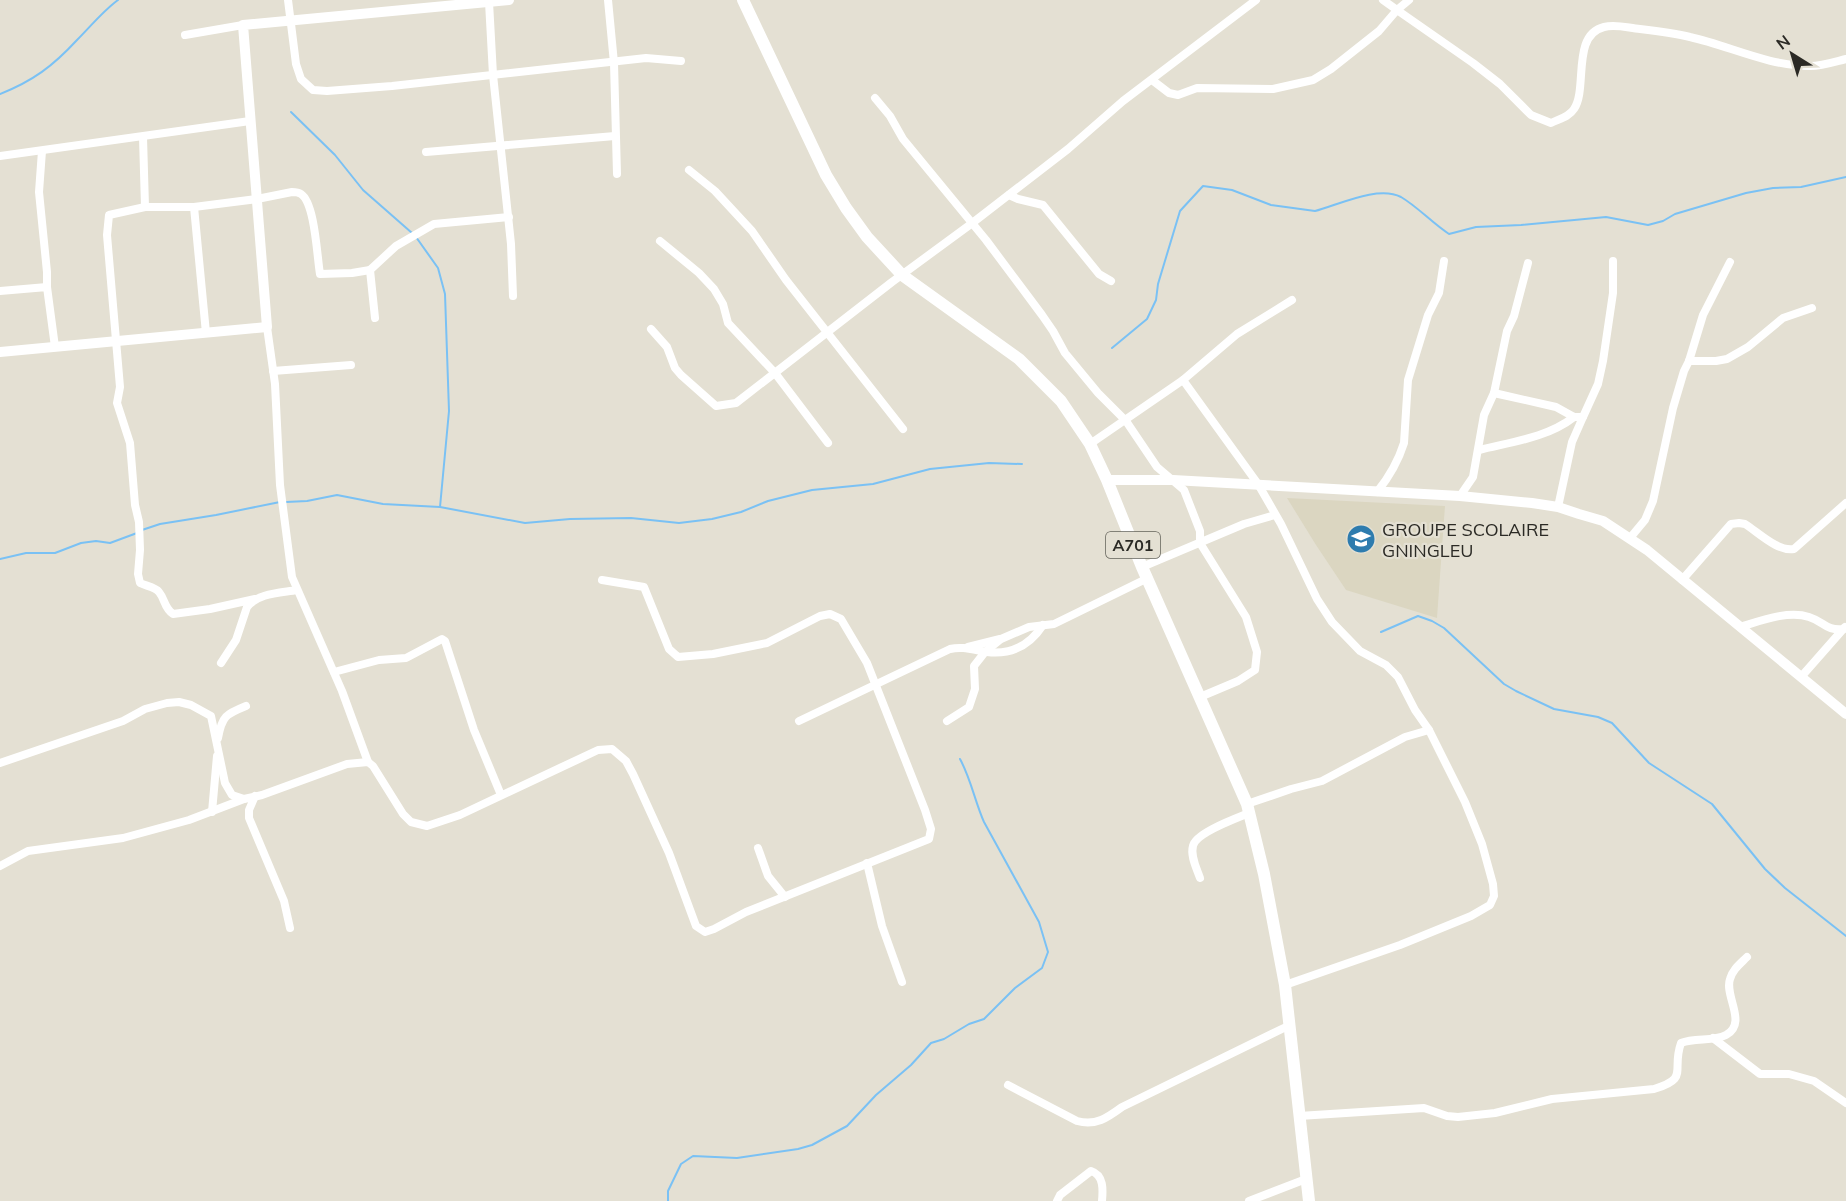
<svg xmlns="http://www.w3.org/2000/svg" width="1846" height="1201" font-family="Mulish,sans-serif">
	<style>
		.built { fill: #dbd6c1 }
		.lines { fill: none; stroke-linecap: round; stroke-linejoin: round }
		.stream { stroke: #7ac1f4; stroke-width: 2 }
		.street { stroke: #fff; stroke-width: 8 }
		.secondary { stroke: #fff; stroke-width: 10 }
		.primary { stroke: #fff; stroke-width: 12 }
		.labels { text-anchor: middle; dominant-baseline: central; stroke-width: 4.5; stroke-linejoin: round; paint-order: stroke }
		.shield { fill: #e4e0d3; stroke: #626159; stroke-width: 1.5 }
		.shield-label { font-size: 16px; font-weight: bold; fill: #2b2a25 }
		.poi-label { font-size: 18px; fill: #2b2a25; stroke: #e4e0d3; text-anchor: start }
	</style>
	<rect width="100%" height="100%" fill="#e4e0d3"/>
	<path class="built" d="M1287 498 1445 506 1437 618 1346 590 1316 545Z"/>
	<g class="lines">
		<g class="stream">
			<path d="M0 94C33 81 53 66 77 40 90 27 103 11 118 0"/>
			<path d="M291 112 335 155 363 190 412 233"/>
			<path d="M416 237 438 268 445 294 449 411 440 507"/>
			<path d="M1112 348 1147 319 1156 300 1158 284 1180 211 1203 186 1232 190 1271 205 1315 211C1338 205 1378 185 1401 197 1418 207 1432 223 1449 234L1476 227 1521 225 1606 217 1648 225 1663 221 1675 214 1746 193 1773 188 1801 187 1846 177"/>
			<path d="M286 502 307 501 337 495 383 504 440 507 525 523 570 519 631 518 679 523 712 519 741 512 768 501 812 490 873 484 930 469 989 463 1022 464"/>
			<path d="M142 530 160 524 216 515 280 502"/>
			<path d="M0 559 26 553H55L81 543 96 541 110 543 137 533"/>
			<path d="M1381 632 1418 616 1432 621 1444 628 1504 684 1516 691 1554 709 1598 717 1612 723 1649 763 1712 804 1765 869 1785 888 1846 936"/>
			<path d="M668 1201V1191L681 1164 693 1156 737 1158 798 1149 812 1145 847 1126 876 1095 911 1065 931 1043 944 1039 969 1024 984 1019 1015 988 1042 968 1048 952 1039 922 984 822C975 802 971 779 960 759"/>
		</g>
		<g class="street">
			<path d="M288 0 296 64 301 79 313 90 327 91 392 86 646 58 681 61"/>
			<path d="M608 0 614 63 617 174"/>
			<path d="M1383 0 1397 10 1409 0"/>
			<path d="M489 2 493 75 511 244 513 296"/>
			<path d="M185 35 243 25"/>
			<path d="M1152 80 1169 93 1178 95 1197 88 1273 89 1313 80 1331 69 1379 31 1397 10 1473 63 1500 84 1531 115 1551 123C1559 119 1569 117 1574 109 1588 89 1571 35 1604 27 1616 24 1628 28 1640 29 1657 31 1674 33 1690 37 1730 46 1768 66 1810 66 1822 66 1834 62 1846 59"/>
			<path d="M875 98 890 116 903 139 986 240 1042 315 1053 331 1065 353 1098 393 1126 421 1157 467 1184 490 1200 531V543L1246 617 1257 652 1255 670 1238 681 1200 697"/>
			<path d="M143 137 145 207H194L257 199 292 192C295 192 298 192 301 194 315 203 317 257 320 274L352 273 370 270"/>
			<path d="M42 151 39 192 47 272V287"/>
			<path d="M426 152 615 136"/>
			<path d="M0 156 250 121"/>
			<path d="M689 170 715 191 752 231 786 280 903 429"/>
			<path d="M1009 195 1018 199 1043 205 1099 274 1111 281"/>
			<path d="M145 207 109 215 107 235 120 387 117 403 130 443 135 505 139 522 140 550 138 574 140 583C146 586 155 587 159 592 165 599 164 608 173 614L210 609 255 599"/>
			<path d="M194 207 206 333"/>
			<path d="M660 241 699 273 714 289 723 304 728 323 775 373 828 443"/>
			<path d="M0 291 47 287 55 347"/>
			<path d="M375 318 370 270 396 246 434 224 509 217"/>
			<path d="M267 327 275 384 280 485 292 577 342 691 368 762"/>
			<path d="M651 329 667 347 675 368 681 375 716 406 736 403 892 282 971 224 1068 149 1123 101 1256 0"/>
			<path d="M1689 361H1716L1727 359 1748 347 1783 318 1812 308"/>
			<path d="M273 371 351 365"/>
			<path d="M1183 380 1258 484 1281 524 1317 599 1332 622 1360 651 1386 665 1398 677 1415 710 1429 730 1465 802 1482 844 1493 884 1494 896 1490 905 1471 916 1400 945 1285 985"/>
			<path d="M1494 393 1507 331 1514 316 1528 263"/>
			<path d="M1090 444 1183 380 1237 334 1292 300"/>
			<path d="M1479 450C1511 442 1547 438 1574 417"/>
			<path d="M1377 492C1390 476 1398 462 1404 443L1408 380 1428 315 1439 293 1444 261"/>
			<path d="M1460 496 1473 477 1484 415 1494 393 1556 407 1574 417H1583L1598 384 1603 361 1613 293V261"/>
			<path d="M1558 507 1572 442 1583 417"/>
			<path d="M1630 538 1645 520 1653 501 1673 408 1684 371 1689 361 1703 315 1730 262"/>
			<path d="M1142 567 1244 524 1275 515"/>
			<path d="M1682 580 1731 524 1739 523 1745 524C1759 533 1778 552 1794 549L1846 503"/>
			<path d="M1740 627C1760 621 1788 610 1809 617 1825 622 1825 631 1844 629"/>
			<path d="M968 647 1000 639"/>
			<path d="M221 663 236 640 247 607C258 593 280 593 297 590"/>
			<path d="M334 672 379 660 406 658 442 639 445 641 474 730 501 795"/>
			<path d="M1801 677 1845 627"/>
			<path d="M799 721 950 649C963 646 973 650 987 652 1011 655 1030 645 1043 625"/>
			<path d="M947 721 969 707 975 689 974 666 985 652 1001 639 1029 627 1054 624 1148 578"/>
			<path d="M218 738C222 716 226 714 246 706"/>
			<path d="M0 763 123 721 145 709 167 703 179 702 191 705 211 716 225 783 232 795 244 799"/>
			<path d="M255 796 249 810V818L284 901 290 928"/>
			<path d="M1247 804 1291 789 1322 781 1405 737 1429 730"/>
			<path d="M212 812 217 756"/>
			<path d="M758 848 768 876 785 897"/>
			<path d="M867 863 882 926 902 982"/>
			<path d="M0 866 28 851 123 838 189 820 244 799 262 795 347 764 368 762 373 766 403 814 411 822 427 826 460 815 598 750 612 749 626 761 633 774 669 853 696 926 705 932 714 929 746 912 929 839 931 829 925 810 867 663 841 619 830 614 820 616 767 643 713 654 678 657 669 649 644 587 602 580"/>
			<path d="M1200 878C1197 869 1190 856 1193 846 1195 833 1237 818 1249 813"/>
			<path d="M1713 1038 1760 1074H1789L1814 1081 1846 1103"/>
			<path d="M1008 1085 1077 1121C1096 1126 1107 1118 1122 1107L1288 1026"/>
			<path d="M1299 1116 1424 1108 1447 1116 1458 1117 1495 1113 1552 1099 1654 1089C1690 1078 1671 1071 1681 1043 1695 1037 1713 1042 1726 1035 1748 1023 1724 996 1730 979 1733 969 1740 964 1747 957"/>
			<path d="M1057 1201 1060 1195 1091 1171C1104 1175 1103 1190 1102 1201"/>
			<path d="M1249 1201 1306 1179"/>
		</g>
		<g class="secondary">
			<path d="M0 352 267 327 243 25 509 0"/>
			<path d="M1107 480H1173L1460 496 1532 503 1558 507 1579 514 1603 521 1647 550 1846 714"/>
		</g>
		<path class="primary" d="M743 0 826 175 846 208 867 237 902 275 1019 359 1061 401 1090 444 1107 480 1142 567 1247 804 1264 874 1285 985 1309 1201"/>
	</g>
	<defs>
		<g id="school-disc" transform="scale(1.5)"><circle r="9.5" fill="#2e7cae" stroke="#e4e0d3"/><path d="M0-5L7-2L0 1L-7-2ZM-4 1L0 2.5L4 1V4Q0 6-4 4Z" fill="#fff"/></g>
	</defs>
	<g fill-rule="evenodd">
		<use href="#school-disc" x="1361" y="539"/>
	</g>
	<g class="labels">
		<rect class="shield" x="1106" y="532" width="54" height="26" rx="4.5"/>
		<g class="shield-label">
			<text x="1133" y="545">A701</text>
		</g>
		<g class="poi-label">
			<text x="1382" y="529">GROUPE SCOLAIRE<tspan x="1382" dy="21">GNINGLEU</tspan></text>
		</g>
	</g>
	<g transform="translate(1792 54) rotate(323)" stroke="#e4e0d3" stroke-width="4.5" paint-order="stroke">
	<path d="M0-4.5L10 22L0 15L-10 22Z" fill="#2b2a25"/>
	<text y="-9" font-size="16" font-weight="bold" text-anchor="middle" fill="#2b2a25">N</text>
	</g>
</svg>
